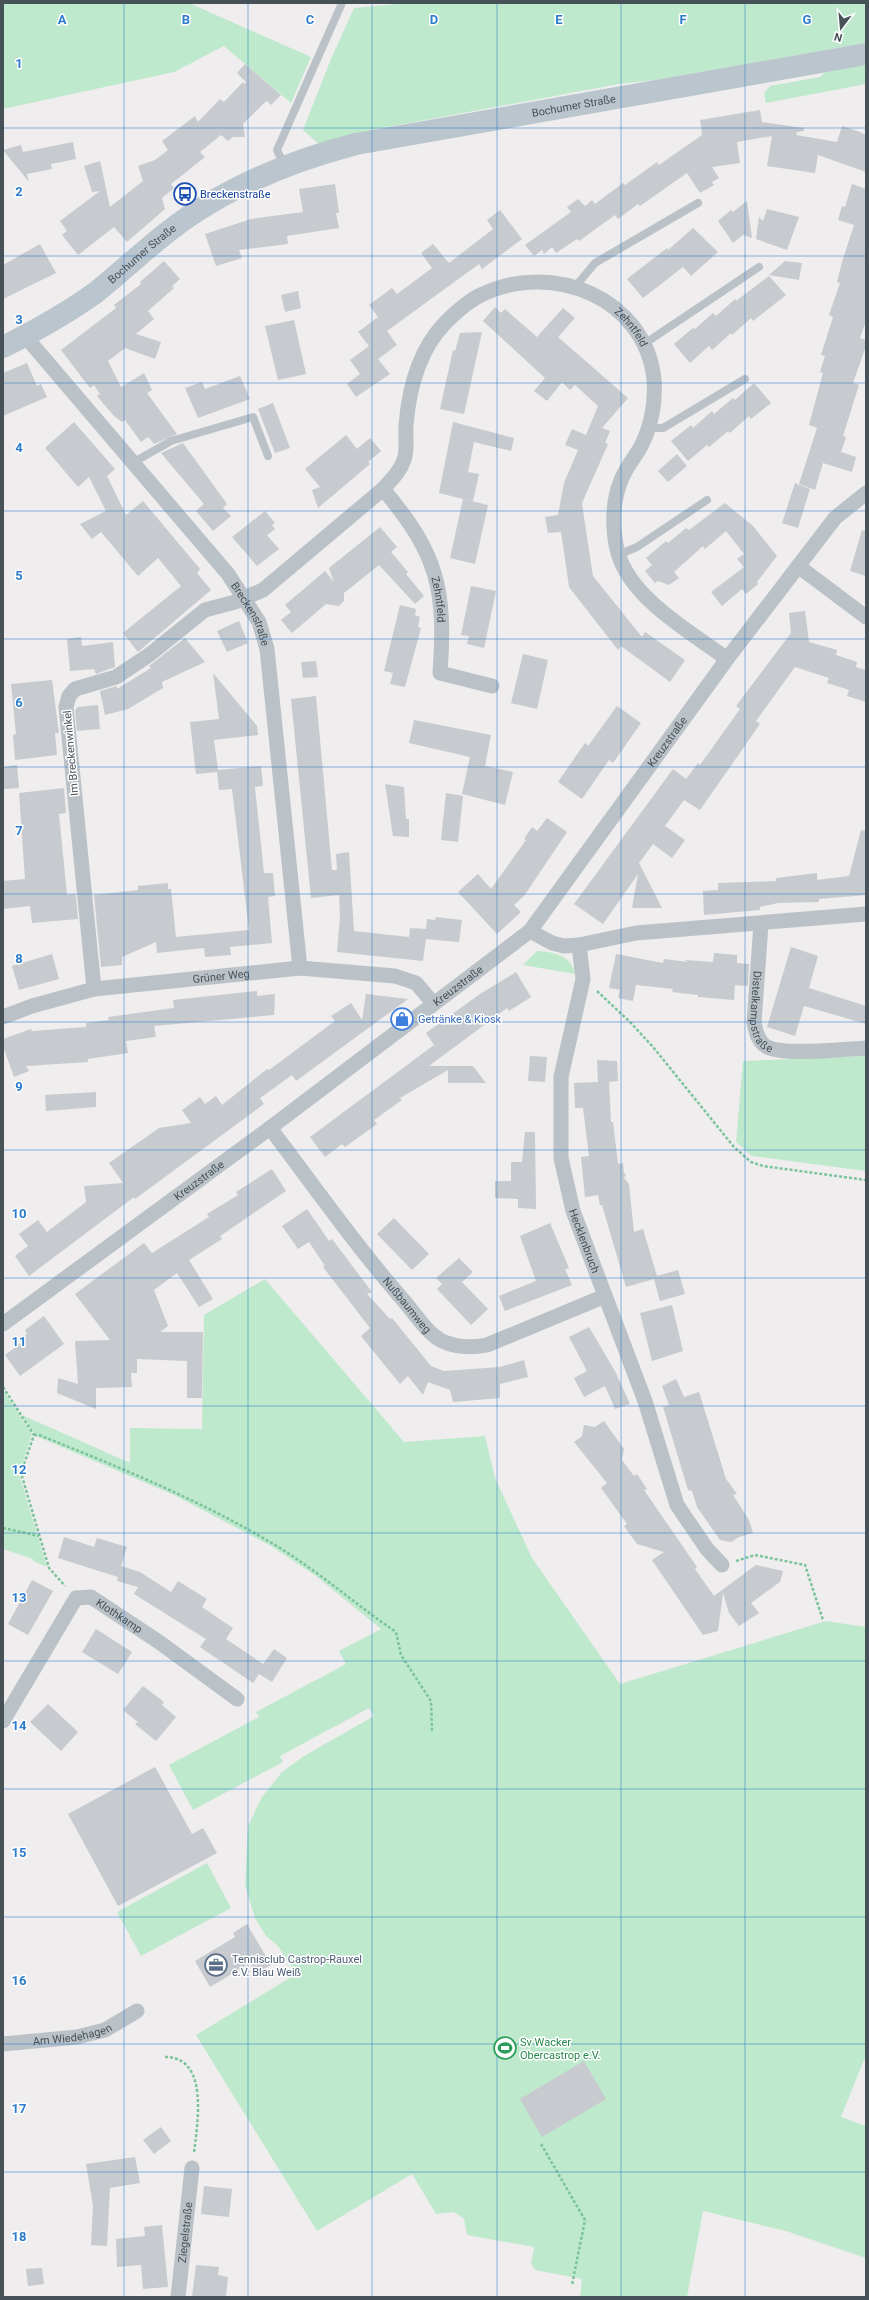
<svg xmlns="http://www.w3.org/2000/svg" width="869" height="2300" font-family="Roboto,sans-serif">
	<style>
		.green { fill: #bfe9cd }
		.building { fill: #c7cacf }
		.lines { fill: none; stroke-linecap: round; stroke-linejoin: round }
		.path { stroke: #7bc49b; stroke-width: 2.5; stroke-dasharray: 3 2; stroke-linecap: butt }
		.service { stroke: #bac2c8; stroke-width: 8 }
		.minor { stroke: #bac2c8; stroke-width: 15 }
		.secondary { stroke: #bac5cd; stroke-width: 22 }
		.grid { fill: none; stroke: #2b7ccc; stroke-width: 1; stroke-opacity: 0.55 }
		.labels { text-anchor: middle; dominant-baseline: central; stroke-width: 3; stroke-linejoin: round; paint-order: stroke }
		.street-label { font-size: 11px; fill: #475158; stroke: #fff }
		.transit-label { font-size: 11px; fill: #164399; stroke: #fff; text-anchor: start }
		.shop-label { font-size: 11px; fill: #366cbe; stroke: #fff; text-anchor: start }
		.service-label { font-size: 11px; fill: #4e5e75; stroke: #fff; text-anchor: start }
		.leisure-label { font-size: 11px; fill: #27864d; stroke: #fff; text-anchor: start }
		.grid-label { font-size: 13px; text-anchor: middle; font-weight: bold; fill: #2b7ccc; stroke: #fff; stroke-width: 3; stroke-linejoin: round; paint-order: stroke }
	</style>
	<rect width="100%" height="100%" fill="#efeded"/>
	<g class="green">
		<path d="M3 3H189L311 57 291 103 224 46 174 72 3 109Z"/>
		<path d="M407 3H866V43L655 80 619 84 361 132 319 144 303 130 331 59 354 8Z"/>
		<path d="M866 65V84L766 103 764 93 770 86 820 77 825 72Z"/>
		<path d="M537 951C553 952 571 955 575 974L523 965Z"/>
		<path d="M866 1056V1171L752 1156 736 1142 743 1061Z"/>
		<path d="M265 1279 404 1442 485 1436 495 1478 532 1558 620 1684 826 1621 866 1627V2055L841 2117 866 2126V2258L786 2231 703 2211 687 2297H580L582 2279 535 2270 531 2264 534 2247 467 2235 464 2219 454 2212 436 2214 412 2174 317 2231 196 2035 293 1976 290 1972 293 1969 278 1946 266 1936 255 1918 245 1885 248 1826 262 1797 282 1772 304 1756 374 1716 369 1708 280 1756 283 1762 193 1810 169 1765 259 1717 256 1712 346 1664 339 1651 381 1629 316 1576 271 1546 174 1495 36 1436 22 1415 130 1463V1428L202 1429 204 1315Z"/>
		<path d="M3 1390 32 1434 19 1474 47 1567 33 1561V1559L3 1549Z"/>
		<path d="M207 1863 231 1908 141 1956 117 1912Z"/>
	</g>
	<g class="building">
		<path d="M245 64 281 95 271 105 267 101 263 104 243 124 245 137H233L228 141 221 135 200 152 205 157 171 184 174 188 162 198 165 209 127 242 114 227 78 255 62 235 67 231 60 221 100 191 92 192 84 166 100 161 110 207 143 181 138 166 155 160 168 150 162 141 195 116 198 122 220 99 224 102 243 82 244 84 246 82 237 73Z"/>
		<path d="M760 110 762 122 804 128V131L797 132 796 135 837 142 842 126 860 132 866 135V172L818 155 815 173 767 166 772 136 737 142 740 163 712 167 719 178 712 182 714 185 700 193 687 173 640 206 638 204 618 219 615 215 579 241 577 239 556 253 552 247 544 254 542 250 534 256 525 245 571 212 567 207 578 199 585 206 592 200 595 204 623 183 625 185 657 162 659 165 702 135 700 120Z"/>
		<path d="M73 142 76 159 51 164 52 169 27 174 29 182 3 150 21 145 23 152Z"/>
		<path d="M335 184 339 213H336L339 228 287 236 288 244 239 250 242 258 216 266 205 234 251 219 303 212 299 189Z"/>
		<path d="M852 184 866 189V321L860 338 866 340V346L853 383 859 385 843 436 846 437 841 452 856 457 852 472 823 463 815 490 799 484 817 428 809 425 823 373 820 372 825 356 821 355 833 317 829 315 840 283 837 282 842 262 854 225 838 220 842 206 845 207Z"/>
		<path d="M747 201 752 238 743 235 733 243 718 221 731 210 733 212Z"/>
		<path d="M767 209 799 217 787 250 756 239 759 217 763 221Z"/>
		<path d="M500 210 522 239 482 269 479 264 387 331 397 345 378 359 390 374 356 397 347 384 360 374 350 360 369 346 358 332 378 317 369 305 392 288 397 294 432 268 421 253 433 244 449 263 493 229 487 220Z"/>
		<path d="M693 228 718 252 691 276 683 267 643 298 627 279 667 248 668 250Z"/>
		<path d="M40 244 56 273 3 299V265Z"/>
		<path d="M164 261 180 279 172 286 174 288 148 311 154 319 136 334 161 342 155 359 125 348 108 361 121 387 144 373 152 390 147 393 177 434 154 444 148 437 141 442 125 420 122 422 114 416 97 396 100 394 94 385 90 388 61 350 116 308 114 305 141 284 140 282Z"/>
		<path d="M785 261 802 263 799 280 769 275Z"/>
		<path d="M769 276 786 295 753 321 751 318 732 335 731 333 712 350 709 346 690 363 674 344 693 328 695 329 713 313 716 316 735 299 736 301Z"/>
		<path d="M298 291 301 308 285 312 281 295Z"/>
		<path d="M495 307 501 313 505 309 537 337 563 308 575 318 558 337 628 398 602 428 610 431 605 443 608 444 582 503 585 524 593 576 642 637 645 632 685 660 670 682 621 646 618 650 569 587 561 532 548 533 545 517 558 515 564 483 578 450 565 445 572 429 586 435 598 406 575 385 570 390 562 382 547 401 534 391 545 378 483 321Z"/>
		<path d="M294 320 306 374 278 380 265 326Z"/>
		<path d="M482 332 464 414 440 409 453 350 455 351 460 333Z"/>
		<path d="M27 363 37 386 41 384 47 397 3 416V373Z"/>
		<path d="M240 376 250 399 198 418 185 388 202 382 205 389Z"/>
		<path d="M754 383 771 403 751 419 749 416 730 433 728 431 709 447 707 445 688 461 671 441 691 425 693 428 712 411 714 414 733 398 735 400Z"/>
		<path d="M273 403 290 448 275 453 258 409Z"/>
		<path d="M74 422 115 469 107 476 126 515 143 501 200 569 197 573 211 590 138 652 123 633 181 586 158 558 138 576 101 532 92 539 80 524 106 511 89 477 78 487 45 448Z"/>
		<path d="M453 422 514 438 511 451 474 442 468 472 479 474 473 501 463 499 488 505 475 564 450 558 463 499 439 493Z"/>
		<path d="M346 435 357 449 370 438 381 451 368 462 370 464 318 508 312 490 320 487 305 469Z"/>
		<path d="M183 443 227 504 223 508 231 516 213 531 196 511 204 504 161 453Z"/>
		<path d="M677 454 687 466 668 482 658 471Z"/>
		<path d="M795 483 810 489 798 528 782 523Z"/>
		<path d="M725 503 753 526 777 556 757 582 758 584 746 594 742 589 722 606 711 592 744 567 737 559 744 554 726 531 705 549 703 546 674 572 679 578 669 585 658 581 655 583 645 571 652 565 646 558 666 541 668 543 686 528 689 530Z"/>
		<path d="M265 511 275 523 272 525 275 529 267 535 279 549 257 566 232 537Z"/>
		<path d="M380 527 397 547 391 552 408 572 406 574 424 596 415 604 379 565 344 593V601L339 606 326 604 292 633 281 620 291 612 285 605 325 571 334 582 329 568Z"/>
		<path d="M862 530 866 531V576L850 571Z"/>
		<path d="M471 586 496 591 484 648 467 644 469 636 461 635Z"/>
		<path d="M400 605 416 609 415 615 420 617 418 627 421 628 405 687 390 684 393 673 384 671Z"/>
		<path d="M805 611 809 642 837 650 836 655 857 662 856 667 866 670V702L847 696 849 690 827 683 829 678 795 667 756 721 760 724 700 810 684 800 665 826 685 840 672 858 653 844 639 863 662 908H632L638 874 603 924 574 904 673 769 686 779 698 763 700 765 740 709 736 706 791 633 789 613Z"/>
		<path d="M239 621 248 643 227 652 217 631Z"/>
		<path d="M81 637 82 646 113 642 115 667 96 674 94 669 70 671 67 639Z"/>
		<path d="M185 638 205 662 162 682 163 688 128 709 105 715 100 691 117 686V689L151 668 149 666Z"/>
		<path d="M523 654 548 660 537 709 511 703Z"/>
		<path d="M316 661 318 677 303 678 301 662Z"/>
		<path d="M213 673 257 726 258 735 214 740 218 770 261 766 263 786 255 787 264 873H273L275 896 268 897 272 943 230 947 231 955 205 957 204 948 157 953 156 942 122 957V965L101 967 94 895 138 890V886L168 883V889H171L176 937 249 930 232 789 219 790 217 772 196 774 190 722 219 719Z"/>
		<path d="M52 680 59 733H55L57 755 15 760 13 735 16 734 11 684Z"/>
		<path d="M316 696 332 870H337L336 854 349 852 354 931 409 937 410 928 426 929 427 919 435 920 436 917 462 920 459 942 426 939 423 961 337 952 340 917 339 895 311 898 291 699Z"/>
		<path d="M98 705 100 729 77 731 75 710 78 707Z"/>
		<path d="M617 706 641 723 613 763 609 760 582 799 558 782 585 743 588 746Z"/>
		<path d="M414 720 491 735 485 766 513 772 505 805 462 794 470 757 409 743Z"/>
		<path d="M17 765 19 788 4 789 3 767Z"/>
		<path d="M385 784 404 787 406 819H409V837L393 836Z"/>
		<path d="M64 788 66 813 59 814 67 895 75 894 76 896 78 919 32 923 30 906 3 909V881L25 879 19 793Z"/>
		<path d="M446 793 463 796 458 842 441 840Z"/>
		<path d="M547 818 567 832 524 896 514 905 521 912 497 934 458 892 478 874 491 889 526 840 524 839 532 827 537 831Z"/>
		<path d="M861 830 866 831V895L819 899V902L778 903 760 907V910L704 915 703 891 718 890V883L776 881V878L817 873V880L849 876Z"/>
		<path d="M791 947 818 956 809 988 866 1006V1024L804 1006 795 1036 767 1027Z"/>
		<path d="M714 953 737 955V963L749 964 748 986 735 985 734 1000 698 997V995L672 992 673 989 636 985 633 1001 618 998 620 990 609 988 616 954 663 963 664 959 688 962 685 960 713 962Z"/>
		<path d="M52 954 59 979 19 990 12 966Z"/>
		<path d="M516 972 531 997 509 1011 507 1008 429 1066H473L486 1083H448V1070L400 1098 402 1100 374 1120 377 1124 345 1147 342 1144 325 1157 310 1137 434 1045 426 1033 480 994Z"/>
		<path d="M257 991V996L275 994 274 1015 154 1026 156 1037 126 1041 128 1053 88 1059V1062L26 1066 29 1071 14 1077 3 1046V1039L31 1029 32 1031 86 1027V1023L109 1020 108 1017 174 1008 173 1000Z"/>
		<path d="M366 994 408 999 296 1081 292 1075 274 1088 260 1098 264 1104 135 1199 134 1197 29 1276 15 1256 28 1246 19 1234 38 1220 47 1232 86 1202 84 1186 123 1183 109 1163 159 1128 191 1123 182 1110 200 1097 205 1104 216 1096 222 1105 267 1069 269 1070 335 1021 331 1016 351 1003 362 1020Z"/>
		<path d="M530 1056 547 1057 545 1082 528 1081Z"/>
		<path d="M597 1060 617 1061 618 1081 609 1082 611 1122H613L618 1164 623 1163 624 1173 626 1175 624 1178 629 1184 634 1232 643 1229 657 1276 678 1270 685 1294 660 1301 654 1279 626 1287 602 1205H600L598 1195 585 1197 581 1157 589 1156 583 1108H575L574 1083 598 1082Z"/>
		<path d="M96 1092V1107L46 1111 45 1095Z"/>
		<path d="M525 1132H535L536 1209 518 1208V1199L495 1198V1181H511V1162H522Z"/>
		<path d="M272 1169 286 1191 220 1236 222 1239 189 1260 213 1299 199 1307 177 1273 154 1290 168 1326 160 1332H203L202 1398H187V1361L137 1359V1373H131L132 1387 96 1388V1409L57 1393 58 1378 78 1384 75 1341 110 1340 75 1294 144 1243 152 1253 209 1217 207 1214 238 1195 236 1192Z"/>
		<path d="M307 1209 329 1241 332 1239 372 1292 367 1294 390 1319 392 1318 431 1366 444 1371 500 1367 524 1360 528 1377 500 1384V1398L453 1402 450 1390 428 1382 423 1395 408 1376 400 1384 361 1336 370 1328 323 1267 325 1266 309 1242 298 1249 282 1226Z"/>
		<path d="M394 1218 429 1254 412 1270 377 1234Z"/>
		<path d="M550 1223 569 1268 565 1269 572 1285 505 1311 499 1296 536 1281 520 1236Z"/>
		<path d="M459 1258 473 1272 462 1282 488 1309 471 1325 437 1289 442 1284 436 1278Z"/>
		<path d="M672 1305 683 1351 652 1361 640 1313Z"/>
		<path d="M44 1316 64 1344 20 1376 5 1355 24 1341 22 1338 27 1334 25 1330Z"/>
		<path d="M589 1327 616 1373 630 1404 615 1409 605 1386 584 1397 574 1378 587 1371 569 1337Z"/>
		<path d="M676 1379 684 1397 699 1392 726 1479 737 1494 733 1495 749 1520 753 1533 739 1537 731 1542 720 1540 697 1507 692 1491 688 1490 663 1407 669 1405 662 1386Z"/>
		<path d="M604 1421 624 1449 622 1460 634 1476 637 1474 647 1489 644 1490 697 1567 695 1569 714 1596 756 1565 783 1571 780 1582 751 1603 759 1613 739 1626 729 1613 723 1593 718 1631 703 1635 652 1560 664 1552 637 1544 624 1526 627 1524 601 1488 607 1483 574 1442 582 1436 584 1425 595 1427Z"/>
		<path d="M64 1537 94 1547 97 1538 127 1547 121 1566 140 1572 171 1592 178 1581 207 1599 202 1607 233 1628 226 1639 238 1647 263 1664 274 1649 287 1658 272 1682 259 1674 253 1683 200 1647 206 1639 134 1594 138 1587 117 1581 118 1577 58 1558Z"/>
		<path d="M32 1580 53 1591 28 1635 8 1624Z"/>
		<path d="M96 1629 132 1652 118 1674 82 1652Z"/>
		<path d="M143 1686 164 1702 162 1705 176 1717 156 1741 135 1724 138 1722 123 1710Z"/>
		<path d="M48 1704 78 1732 61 1751 30 1722Z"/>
		<path d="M155 1767 192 1834 203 1828 217 1853 118 1906 68 1814Z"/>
		<path d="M247 1924 271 1965 256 1974 250 1963 210 1987 195 1961 235 1937 233 1933Z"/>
		<path d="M584 2061 606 2099 542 2137 520 2099Z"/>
		<path d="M161 2127 171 2141 154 2154 143 2140Z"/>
		<path d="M135 2157 140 2183 110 2188 107 2246 91 2245 93 2206 86 2164Z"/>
		<path d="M204 2186 232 2189 229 2217 201 2214Z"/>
		<path d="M162 2225 168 2287 143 2289 141 2265 117 2267 116 2239 145 2236 144 2227Z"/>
		<path d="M196 2265 219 2267 218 2275 228 2277 226 2297H192Z"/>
		<path d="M42 2268 44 2284 28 2286 26 2269Z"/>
	</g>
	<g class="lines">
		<g class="path">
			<path d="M597 991 630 1022 653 1047 734 1147 751 1162 763 1166 866 1180"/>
			<path d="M3 1387 34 1435 21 1473 49 1568 65 1586"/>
			<path d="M34 1435H39C119 1467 200 1500 275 1545 318 1571 355 1604 396 1632L401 1655 431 1701 432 1732"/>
			<path d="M3 1528 39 1536"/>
			<path d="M736 1561 755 1555 805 1565 823 1620"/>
			<path d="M165 2057C210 2057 197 2125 194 2153"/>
			<path d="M541 2144 585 2220 572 2285"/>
		</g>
		<g class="service">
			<path d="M284 165 277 150 342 3"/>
			<path d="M575 287 595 263 698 203"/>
			<path d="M644 344 759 267"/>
			<path d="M649 428H663L745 379"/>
			<path d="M134 462 171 441 253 417 268 456"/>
			<path d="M618 555 637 547 707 500"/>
		</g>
		<g class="minor">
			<path id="s1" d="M25 336 228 574 259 622 267 649 300 968"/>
			<path id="s2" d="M383 489C438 554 446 589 440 673L492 686"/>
			<path d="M798 566 866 617"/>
			<path id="s3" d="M761 924 754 1023C756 1031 757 1039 764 1045 779 1057 845 1049 866 1048"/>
			<path d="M530 931 552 943 564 946 579 945 636 933 866 914"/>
			<path id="s4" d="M579 945 583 979 561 1077V1158L573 1211 645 1401 677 1505 707 1549 722 1565"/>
			<path id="s5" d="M94 989 66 707 69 696 75 689 116 677 149 655 205 610 235 602 263 590 383 489C391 480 400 472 404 460 408 449 405 436 406 425 409 388 419 350 445 323 456 312 469 300 483 294 553 261 645 298 654 379 656 402 651 428 640 448 633 460 624 470 620 483 612 504 612 531 618 553 631 599 691 632 727 659"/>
			<path id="s6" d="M3 1017 32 1006 94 989 300 968 395 976 416 983 433 1003"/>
			<path id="s7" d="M270 1128C314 1186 356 1246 404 1301 415 1314 427 1333 442 1341 457 1348 471 1348 487 1345L605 1296"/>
			<path id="s8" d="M3 1324 270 1128 530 931 727 659 835 518 866 493"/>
			<path id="s9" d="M3 1721 76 1598 91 1597 159 1642 237 1699"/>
			<path id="s10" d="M3 2044 77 2037 105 2030 137 2011"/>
			<path id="s11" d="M178 2297 192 2168"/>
		</g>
		<path class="secondary" id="s12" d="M3 347C35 331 66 314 95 293 128 267 158 236 194 213 244 180 298 159 356 144L866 54"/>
	</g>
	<path class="grid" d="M124 3V2297M248 3V2297M372 3V2297M497 3V2297M621 3V2297M745 3V2297M3 128H866M3 256H866M3 383H866M3 511H866M3 639H866M3 767H866M3 894H866M3 1022H866M3 1150H866M3 1278H866M3 1406H866M3 1533H866M3 1661H866M3 1789H866M3 1917H866M3 2044H866M3 2172H866"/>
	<defs>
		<g id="bus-ring" transform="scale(1.15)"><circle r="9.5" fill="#fff" stroke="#1a4fb4" stroke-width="1.5"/><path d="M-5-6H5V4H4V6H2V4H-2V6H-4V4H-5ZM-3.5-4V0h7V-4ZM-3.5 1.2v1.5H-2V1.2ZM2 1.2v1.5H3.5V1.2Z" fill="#1a4fb4"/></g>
		<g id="shop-ring" transform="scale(1.15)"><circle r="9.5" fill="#fff" stroke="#3f7fe0" stroke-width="1.5"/><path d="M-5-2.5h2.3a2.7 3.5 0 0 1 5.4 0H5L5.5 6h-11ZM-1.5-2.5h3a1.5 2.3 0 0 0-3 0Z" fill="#3f7fe0"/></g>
		<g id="office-ring" transform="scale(1.15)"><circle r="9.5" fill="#fff" stroke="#5c6f8a" stroke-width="1.5"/><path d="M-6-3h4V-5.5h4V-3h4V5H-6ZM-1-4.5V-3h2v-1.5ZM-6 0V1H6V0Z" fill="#5c6f8a"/></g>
		<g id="stadium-ring" transform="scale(1.15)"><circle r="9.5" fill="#fff" stroke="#2e9e5b" stroke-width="1.5"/><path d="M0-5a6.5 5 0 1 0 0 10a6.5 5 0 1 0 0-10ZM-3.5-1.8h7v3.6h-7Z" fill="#2e9e5b"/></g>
	</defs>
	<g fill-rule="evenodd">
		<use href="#bus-ring" x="185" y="194"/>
		<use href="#shop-ring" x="402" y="1019"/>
		<use href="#office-ring" x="216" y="1965"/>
		<use href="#stadium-ring" x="505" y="2048"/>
	</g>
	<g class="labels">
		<g class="street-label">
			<text stroke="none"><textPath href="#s12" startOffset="632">Bochumer Straße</textPath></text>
			<text stroke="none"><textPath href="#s12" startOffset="168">Bochumer Straße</textPath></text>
			<text stroke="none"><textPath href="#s5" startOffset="1072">Zehntfeld</textPath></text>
			<text stroke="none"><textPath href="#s2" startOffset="126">Zehntfeld</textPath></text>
			<text stroke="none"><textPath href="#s1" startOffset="359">Breckenstraße</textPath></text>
			<text stroke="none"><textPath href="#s8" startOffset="891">Kreuzstraße</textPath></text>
			<text transform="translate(71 753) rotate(-95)">Im Breckenwinkel</text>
			<text stroke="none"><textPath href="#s6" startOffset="223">Grüner Weg</textPath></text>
			<text stroke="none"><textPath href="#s8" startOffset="567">Kreuzstraße</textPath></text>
			<text stroke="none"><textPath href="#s3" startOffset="90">Distelkampstraße</textPath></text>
			<text stroke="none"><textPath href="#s8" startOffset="243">Kreuzstraße</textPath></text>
			<text stroke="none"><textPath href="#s4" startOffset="302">Hecklenbruch</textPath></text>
			<text stroke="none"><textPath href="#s7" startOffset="224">Nußbaumweg</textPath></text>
			<text stroke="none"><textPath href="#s9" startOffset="192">Klothkamp</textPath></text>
			<text stroke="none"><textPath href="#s10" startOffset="70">Am Wiedehagen</textPath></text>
			<text stroke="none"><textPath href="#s11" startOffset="65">Ziegelstraße</textPath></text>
		</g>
		<g class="transit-label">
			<text x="200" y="194">Breckenstraße</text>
		</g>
		<g class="shop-label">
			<text x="418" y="1019">Getränke &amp; Kiosk</text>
		</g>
		<g class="service-label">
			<text x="232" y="1959">Tennisclub Castrop-Rauxel<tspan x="232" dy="13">e.V. Blau Weiß</tspan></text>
		</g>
		<g class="leisure-label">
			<text x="520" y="2042">Sv Wacker<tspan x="520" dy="13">Obercastrop e.V.</tspan></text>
		</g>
	</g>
	<g class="grid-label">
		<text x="62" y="24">A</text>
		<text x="186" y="24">B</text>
		<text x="310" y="24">C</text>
		<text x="434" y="24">D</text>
		<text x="559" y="24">E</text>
		<text x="683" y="24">F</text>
		<text x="807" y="24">G</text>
		<text x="19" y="68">1</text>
		<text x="19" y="196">2</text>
		<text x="19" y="324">3</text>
		<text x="19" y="452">4</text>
		<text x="19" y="580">5</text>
		<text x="19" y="707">6</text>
		<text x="19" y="835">7</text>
		<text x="19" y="963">8</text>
		<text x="19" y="1091">9</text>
		<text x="19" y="1218">10</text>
		<text x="19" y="1346">11</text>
		<text x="19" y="1474">12</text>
		<text x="19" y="1602">13</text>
		<text x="19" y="1730">14</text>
		<text x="19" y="1857">15</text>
		<text x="19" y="1985">16</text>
		<text x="19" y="2113">17</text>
		<text x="19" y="2241">18</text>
	</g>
	<rect width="869" height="2300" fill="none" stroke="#475158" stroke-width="8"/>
	<g transform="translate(841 28) rotate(196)" stroke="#ffffff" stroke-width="3" paint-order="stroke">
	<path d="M0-3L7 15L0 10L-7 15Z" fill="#475158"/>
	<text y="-6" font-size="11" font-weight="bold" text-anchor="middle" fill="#475158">N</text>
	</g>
</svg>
